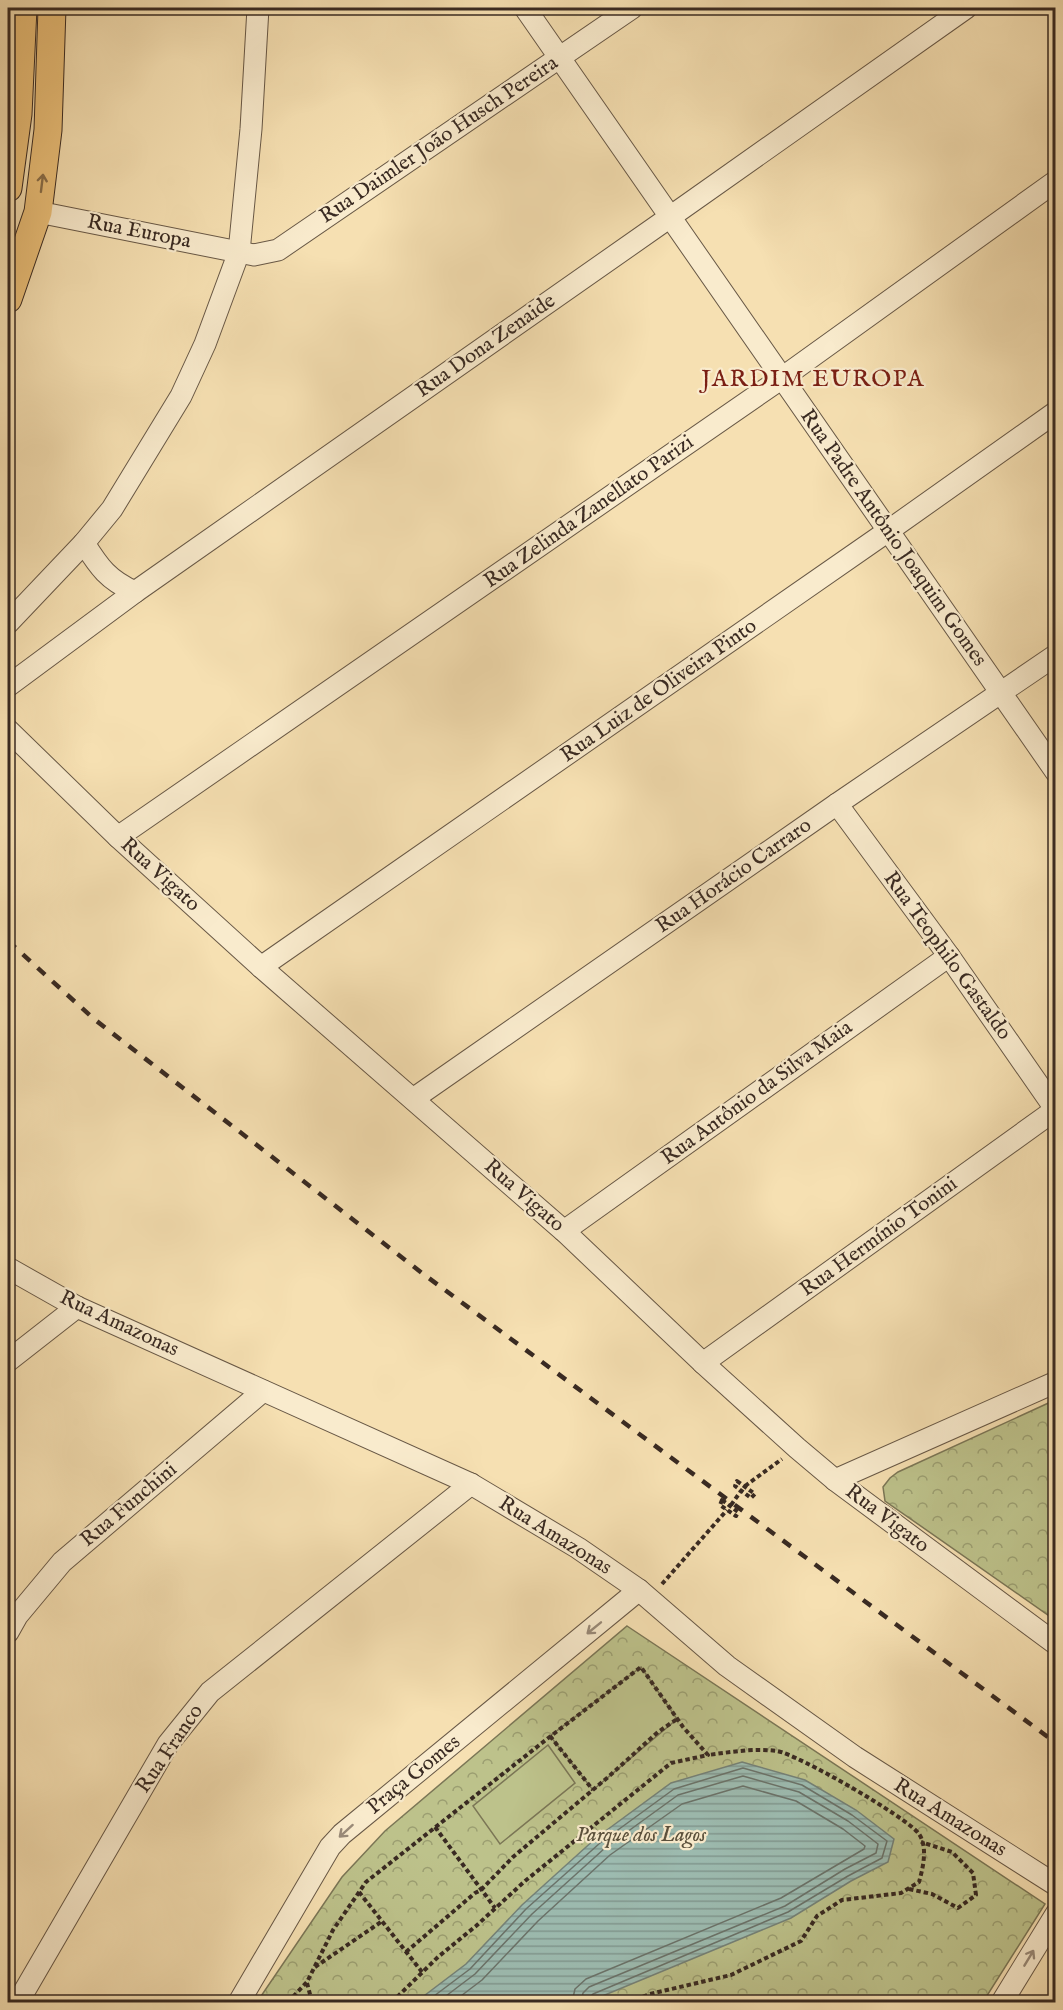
<svg xmlns="http://www.w3.org/2000/svg" width="1063" height="2010" font-family="'IM FELL English',serif">
	<style>
		.forest { fill: url(#forest-crowns); stroke: #7b7656; stroke-width: 1.5 }
		.garden { fill: #bdc28b; stroke: #7b7656; stroke-width: 1.5 }
		.water { fill: url(#water-rules); stroke: #758278; stroke-width: 1.5 }
		.lines { fill: none; stroke-linecap: round; stroke-linejoin: round }
		.shore { stroke: #6b736a; stroke-width: 1.5 }
		.minor-casing { stroke: #685846; stroke-width: 23 }
		.major-casing { stroke: #392a22; stroke-width: 29 }
		.path { stroke: #392a22; stroke-width: 4; stroke-dasharray: 4.5 3; stroke-linecap: butt }
		.minor { stroke: #f9ebcd; stroke-width: 21 }
		.major { stroke: #ebc079; stroke-width: 27 }
		.rail { stroke: #392a22; stroke-width: 4.5; stroke-dasharray: 10 10; stroke-linecap: butt }
		.oneway { stroke: #896e49 }
		.oneway2 { stroke: #998a78 }
		.labels { text-anchor: middle; dominant-baseline: central; stroke-width: 4.5; stroke-linejoin: round; paint-order: stroke }
		.street-label { font-size: 21px; fill: #392a22; stroke: #f9ebcd }
		.park-label { font-size: 21px; font-style: italic; fill: #5a503c; stroke: #f9ebcd }
		.quarter-label { font-size: 24px; letter-spacing: 1.5px; fill: #7a1f14; stroke: #f9ebcd }
	</style>
	<defs>
		<pattern id="forest-crowns" width="20" height="18" patternUnits="userSpaceOnUse" patternTransform="scale(1.5)"><rect width="20" height="18" fill="#bdc28b"/><path d="M2 6a3 3 0 1 1 6 0M12 15a3 3 0 1 1 6 0" fill="none" stroke="#9b9e71"/></pattern>
		<pattern id="water-rules" width="6" height="5" patternUnits="userSpaceOnUse" patternTransform="scale(1.5)"><rect width="6" height="5" fill="#9dbcb1"/><path d="M0 2.5h6" fill="none" stroke="#819990"/></pattern>
	</defs>
	<rect width="100%" height="100%" fill="#f6e0b2"/>
	<filter id="stains"><feTurbulence type="fractalNoise" baseFrequency=".00333" numOctaves="4"/><feColorMatrix values="0 0 0 0 .2 0 0 0 0 .09 0 0 0 0 .02 0 0 0 .5 -.17"/></filter>
	<radialGradient id="worn" r=".72"><stop offset=".6" stop-color="#630" stop-opacity="0"/><stop offset="1" stop-color="#630" stop-opacity=".3"/></radialGradient>
	<g class="forest">
		<path d="M1055 1400V1620L885 1501 883 1487 890 1478 898 1472Z"/>
		<path d="M627 1626 1045 1904 983 2002H257L342 1877 385 1831Z"/>
	</g>
	<g class="garden">
		<path d="M641 1667 677 1719 593 1790 550 1736Z"/>
		<path d="M548 1745 575 1783 500 1844 473 1806Z"/>
	</g>
	<path class="water" d="M742 1762 805 1780 856 1810 894 1839 888 1862 851 1881 791 1918 588 2002H416L466 1964 522 1905 596 1838 671 1783Z"/>
	<g class="lines">
		<g class="shore">
			<path d="M426 2002 470 1969 526 1909 600 1843 674 1789 743 1768 802 1785 852 1815 887 1841 882 1858 848 1876 788 1912 593 1994 589 1998V2002"/>
			<path d="M438 2002 475 1974 532 1914 605 1848 678 1795 743 1776 799 1792 848 1821 878 1844 876 1853 845 1869 785 1906 589 1987 583 1993 581 2002"/>
			<path d="M453 2002 482 1980 538 1921 610 1855 682 1804 743 1786 796 1801 843 1829 865 1846 864 1849 781 1898 586 1979 575 1989 572 2002"/>
		</g>
		<g class="minor-casing">
			<g id="minor">
				<path d="M525 8 1056 772"/>
				<path d="M38 212 254 255 278 250 632 8"/>
				<path d="M84 543C99 567 108 580 135 592"/>
				<path d="M8 623 84 543 112 509 181 396 205 344 239 252 251 129 258 8"/>
				<path d="M8 686 135 592 670 217 966 8"/>
				<path d="M8 730 118 837 261 967 564 1231 703 1363 797 1448 835 1480 1056 1644"/>
				<path d="M837 804 949 956 1056 1110"/>
				<path d="M118 837 782 378 1056 181"/>
				<path d="M261 967 888 531 1056 412"/>
				<path d="M413 1099 837 804 1056 655"/>
				<path d="M564 1231 949 956"/>
				<path d="M8 1268 77 1307 471 1484 578 1548 639 1590 727 1666 855 1757 1056 1885"/>
				<path d="M8 1361 77 1307"/>
				<path d="M703 1363 1055 1110"/>
				<path d="M835 1480 1056 1382"/>
				<path d="M8 1632 17 1616 62 1562 263 1391"/>
				<path d="M18 2002 168 1744 210 1692 471 1484"/>
				<path d="M239 2002 330 1847 342 1834 639 1590"/>
				<path d="M1002 2002 1056 1914"/>
			</g>
		</g>
		<g class="major-casing">
			<g id="major">
				<path d="M8 188 18 114 23 8"/>
				<path d="M8 299 38 212 48 130 52 8"/>
			</g>
		</g>
		<g class="path">
			<path d="M737 1481 755 1494 751 1498 735 1486Z"/>
			<path d="M745 1486 782 1459"/>
			<path d="M722 1500 738 1512 736 1516 720 1505Z"/>
			<path d="M731 1505 741 1491"/>
			<path d="M662 1584 727 1510"/>
			<path d="M550 1736 593 1790"/>
			<path d="M435 1827 495 1908"/>
			<path d="M909 1889 932 1894 958 1908 976 1895 973 1873 952 1852 921 1842"/>
			<path d="M359 1892 422 1972"/>
			<path d="M406 1952 475 1893 481 1890 513 1857 607 1778 658 1732 677 1719"/>
			<path d="M315 1967 381 1922"/>
			<path d="M307 1983 312 2002"/>
			<path d="M288 2002 307 1982 333 1930 366 1882 547 1739 641 1667 683 1727 708 1755 671 1763 525 1881 476 1926 438 1957 392 2002"/>
			<path d="M629 2002 650 1994 731 1975 801 1941 817 1916 842 1900 901 1893 919 1882C923 1868 928 1847 919 1834 907 1817 797 1754 777 1751 754 1748 731 1752 708 1755"/>
		</g>
		<use href="#minor" class="minor"/>
		<use href="#major" class="major"/>
		<path class="rail" d="M8 941 94 1019 422 1273 1056 1743"/>
	</g>
	<defs><path id="oneway-shaft" d="M-6 0H5M1.5-3L5.5 0L1.5 3" fill="none" stroke-width="1.6" stroke-linecap="round" stroke-linejoin="round" transform="scale(1.5)"/></defs>
	<use class="oneway" href="#oneway-shaft" transform="translate(42 183) rotate(-83)"/>
	<g class="oneway2">
		<use href="#oneway-shaft" transform="translate(594 1628) rotate(141)"/>
		<use href="#oneway-shaft" transform="translate(346 1831) rotate(138)"/>
		<use href="#oneway-shaft" transform="translate(1029 1958) rotate(-59)"/>
	</g>
	<g class="labels">
		<g class="street-label">
			<text transform="translate(439 140) rotate(-34)">Rua Daimler João Husch Pereira</text>
			<text transform="translate(139 232) rotate(11)">Rua Europa</text>
			<text transform="translate(486 346) rotate(-35)">Rua Dona Zenaide</text>
			<text transform="translate(589 512) rotate(-35)">Rua Zelinda Zanellato Parizi</text>
			<text transform="translate(893 538) rotate(55)">Rua Padre Antônio Joaquim Gomes</text>
			<text transform="translate(659 691) rotate(-35)">Rua Luiz de Oliveira Pinto</text>
			<text transform="translate(160 875) rotate(42)">Rua Vigato</text>
			<text transform="translate(734 876) rotate(-35)">Rua Horácio Carraro</text>
			<text transform="translate(947 956) rotate(54)">Rua Teophilo Gastaldo</text>
			<text transform="translate(757 1093) rotate(-36)">Rua Antônio da Silva Maia</text>
			<text transform="translate(524 1196) rotate(41)">Rua Vigato</text>
			<text transform="translate(879 1237) rotate(-36)">Rua Hermínio Tonini</text>
			<text transform="translate(119 1324) rotate(25)">Rua Amazonas</text>
			<text transform="translate(129 1505) rotate(-40)">Rua Funchini</text>
			<text transform="translate(887 1519) rotate(37)">Rua Vigato</text>
			<text transform="translate(555 1536) rotate(32)">Rua Amazonas</text>
			<text transform="translate(170 1749) rotate(-56)">Rua Franco</text>
			<text transform="translate(414 1775) rotate(-39)">Praça Gomes</text>
			<text transform="translate(950 1818) rotate(32)">Rua Amazonas</text>
		</g>
		<g class="park-label">
			<text x="641" y="1835">Parque dos Lagos</text>
		</g>
		<g class="quarter-label">
			<text x="813" y="379">JARDIM EUROPA</text>
		</g>
	</g>
	<rect width="1063" height="2010" fill="none" stroke="#f6e0b2" stroke-width="30"/>
	<rect x="9" y="9" width="1045" height="1992" fill="none" stroke="#392a22" stroke-width="3"/>
	<rect x="15" y="15" width="1033" height="1980" fill="none" stroke="#392a22" stroke-width="1.5"/>
	<rect width="100%" height="100%" filter="url(#stains)"/>
	<rect width="100%" height="100%" fill="url(#worn)"/>
</svg>
